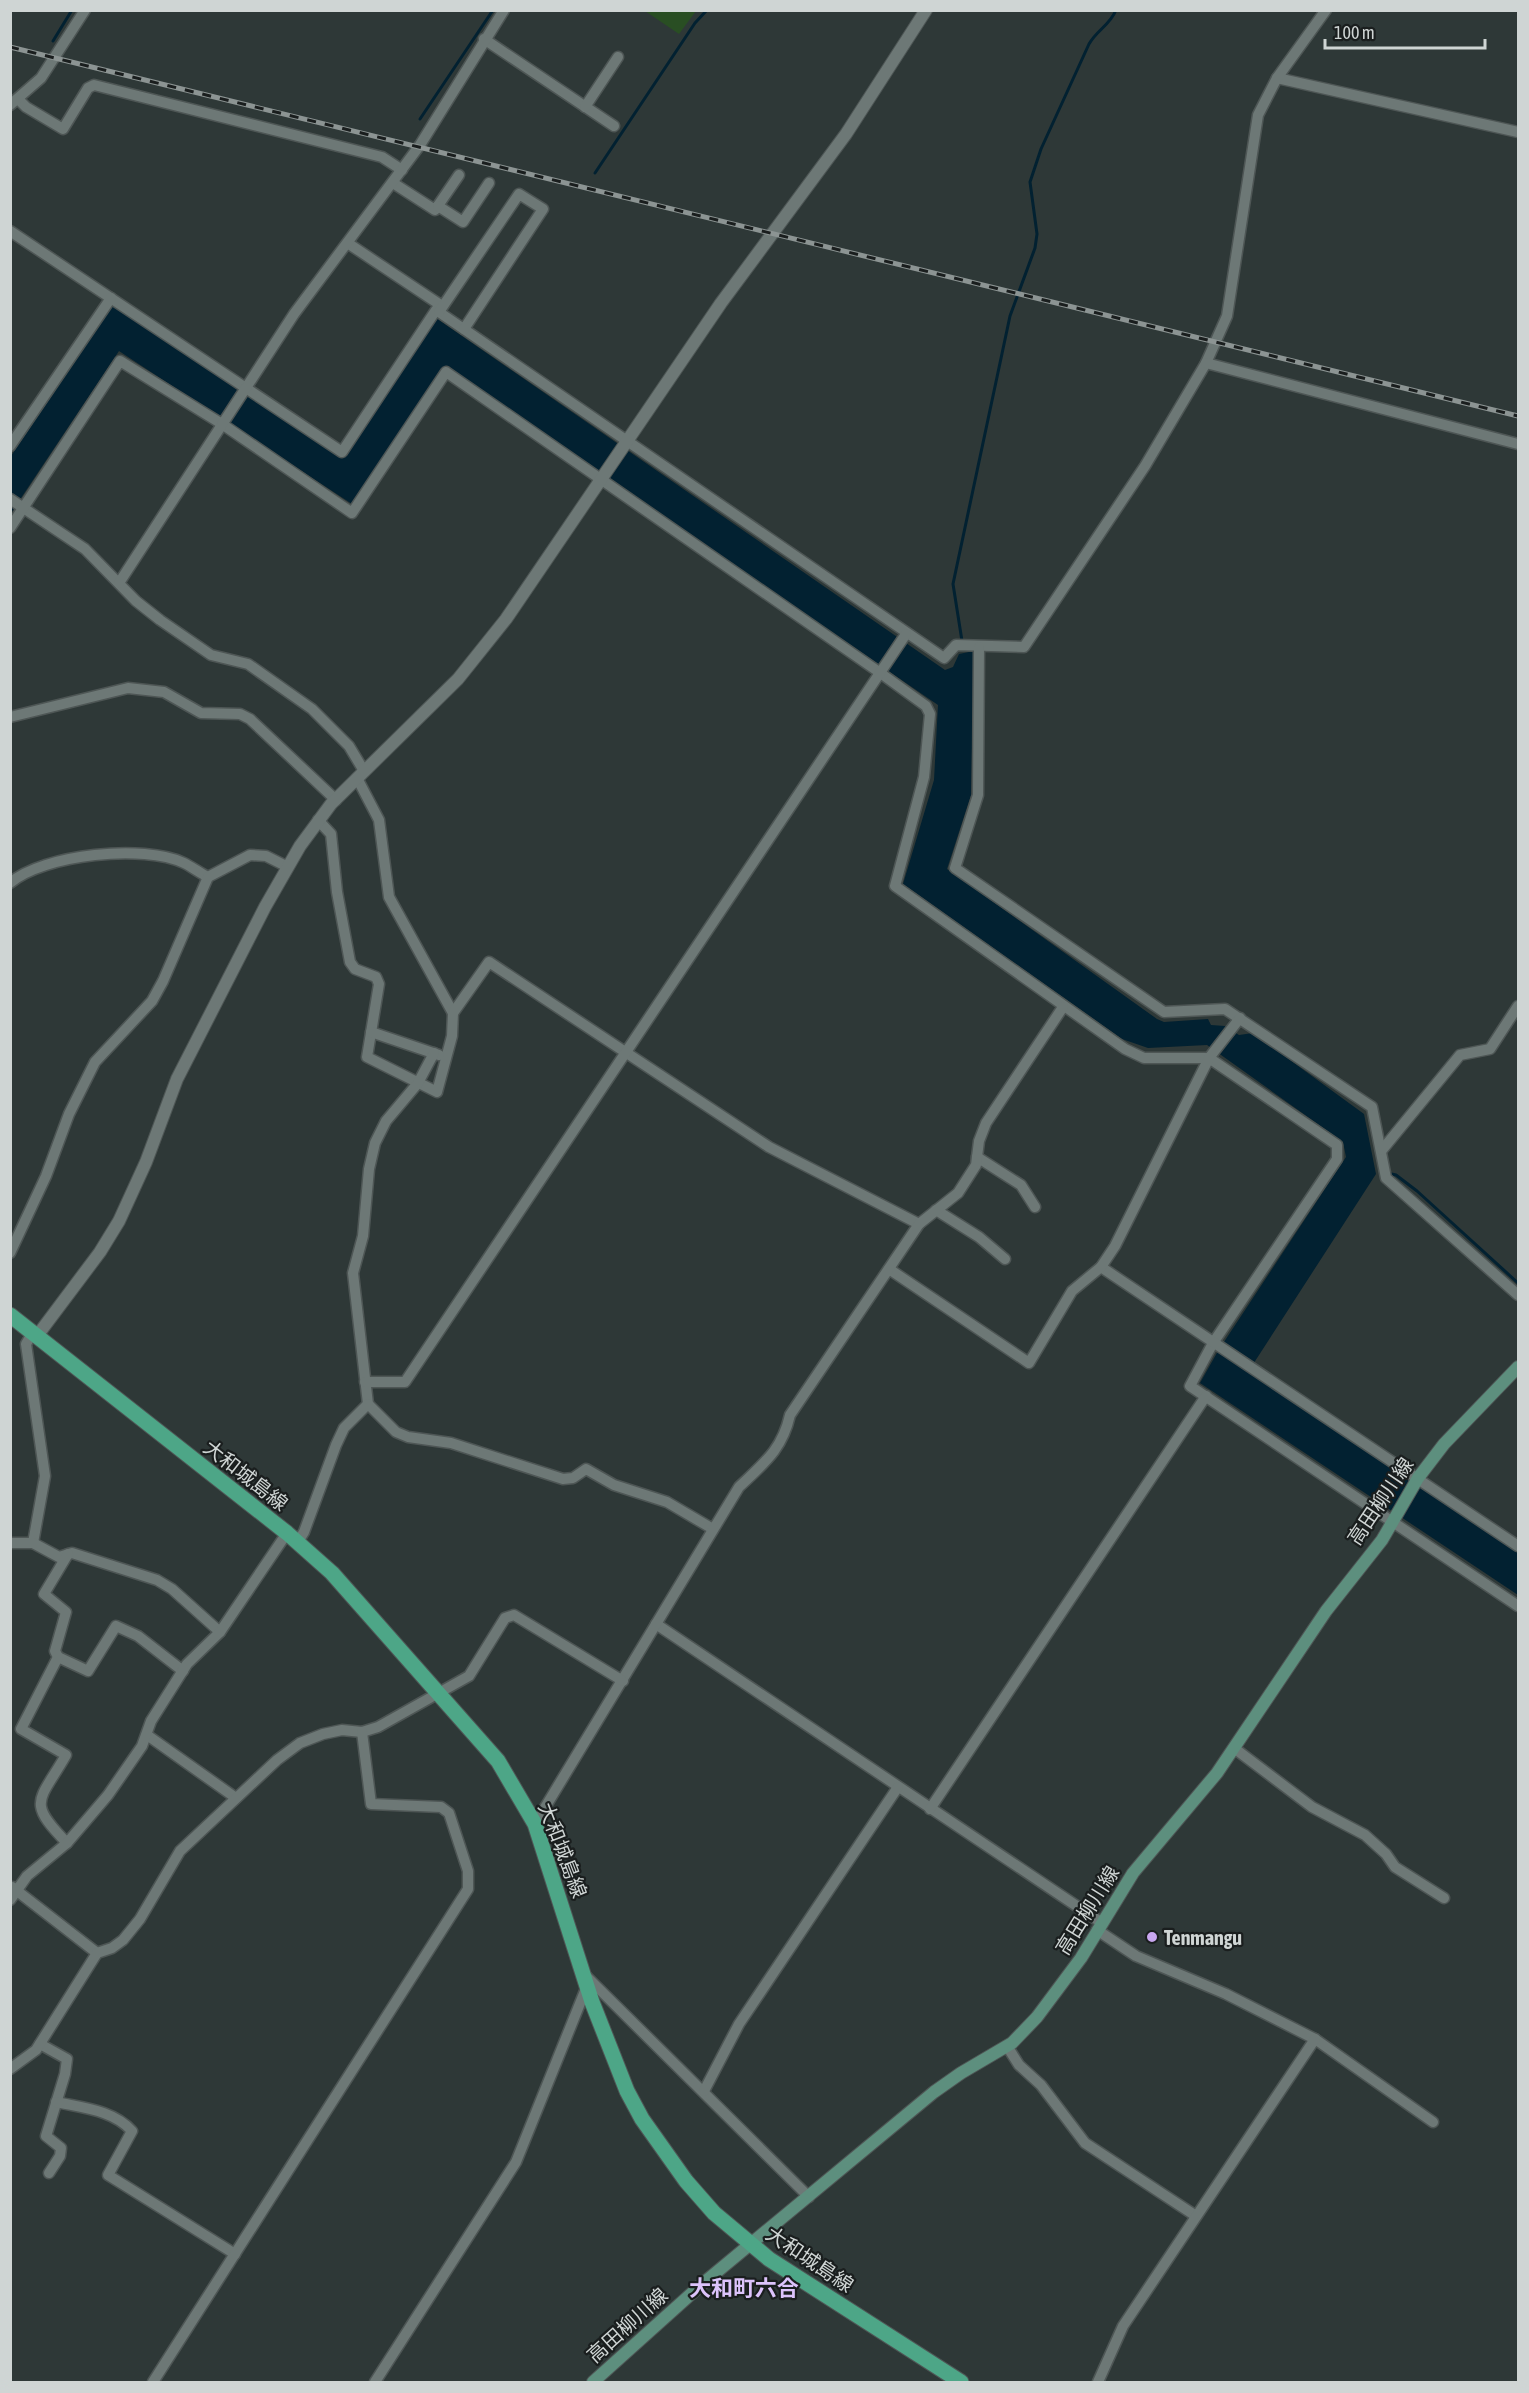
<svg xmlns="http://www.w3.org/2000/svg" width="1529" height="2393" font-family="'Asap Condensed','Noto Sans JP',sans-serif">
	<style>
		.green { fill: #294e23 }
		.water { fill: #022131 }
		.lines { fill: none; stroke-linecap: round; stroke-linejoin: round }
		.stream { stroke: #022131; stroke-width: 3 }
		.minor-casing { stroke: #4e5655; stroke-width: 13 }
		.tertiary-casing { stroke: #4e5655; stroke-width: 14 }
		.secondary-casing { stroke: #4e5655; stroke-width: 14 }
		.primary-casing { stroke: #4e5655; stroke-width: 17 }
		.minor { stroke: #6d7876; stroke-width: 10 }
		.tertiary { stroke: #6d7876; stroke-width: 12 }
		.secondary { stroke: #5d8f7e; stroke-width: 12 }
		.primary { stroke: #4da687; stroke-width: 15 }
		.rail-casing { stroke: #8c9493; stroke-width: 5 }
		.rail { stroke: #1a1e1e; stroke-width: 3; stroke-dasharray: 9; stroke-linecap: butt }
		.poi-dot { fill: #c8a6ef; stroke: #1a1e1e; stroke-width: 2 }
		.labels { text-anchor: middle; dominant-baseline: central; stroke-width: 4.5; stroke-linejoin: round; paint-order: stroke }
		.street-label { font-size: 20px; fill: #cfd5d4; stroke: #1a1e1e }
		.poi-label { font-size: 20px; font-weight: bold; fill: #cfd5d4; stroke: #1a1e1e; text-anchor: start }
		.quarter-label { font-size: 22px; font-weight: bold; fill: #dcc3fb; stroke: #1a1e1e }
	</style>
	<rect width="100%" height="100%" fill="#2e3837"/>
	<path class="green" d="M645 11H696L679 34Z"/>
	<path class="water" d="M113 305 340 457 436 318 945 670 953 667 959 654 974 651 971 795 947 869 1157 1019 1164 1022 1208 1019 1211 1025 1225 1026 1239 1035 1253 1033 1364 1114 1376 1174 1248 1372 1518 1553V1595L1200 1383 1218 1351 1346 1157 1343 1142 1207 1045 1148 1048 1122 1039 903 884 934 780 938 705 445 367 352 504 119 351 11 513V456Z"/>
	<g class="lines">
		<g class="stream">
			<path d="M53 41 72 10"/>
			<path d="M420 119 493 10"/>
			<path d="M595 173 695 23 707 10"/>
			<path d="M962 641 953 584 1010 316 1035 248 1037 234 1030 182 1041 149 1089 44C1097 30 1110 25 1116 10"/>
			<path d="M1387 1173 1396 1175 1417 1191 1518 1283"/>
		</g>
		<g class="minor-casing">
			<g id="minor">
				<path d="M484 39 614 126"/>
				<path d="M1277 78 1518 132"/>
				<path d="M18 99 26 107 63 129 88 88 94 85 382 157 402 170"/>
				<path d="M10 105 41 78 85 10"/>
				<path d="M585 107 618 57"/>
				<path d="M393 183 435 210 459 175"/>
				<path d="M438 206 463 222 489 183"/>
				<path d="M10 231 342 452 436 310 944 658 956 645 1024 647 1145 466 1206 363 1227 316 1258 115 1277 78 1326 10"/>
				<path d="M349 244 442 306"/>
				<path d="M439 312 519 194 543 209 464 329"/>
				<path d="M1206 363 1518 444"/>
				<path d="M10 446 111 298"/>
				<path d="M10 499 85 549 136 601 160 620 211 655 248 664 312 709 349 746 364 771"/>
				<path d="M10 528 120 361 222 424 352 513 446 372 879 672 926 706 930 714 924 777 895 886 1125 1049 1144 1058H1209L1337 1145V1159L1213 1343 1190 1386 1518 1606"/>
				<path d="M119 583 294 314 420 145 504 10"/>
				<path d="M979 647 978 795 955 868 1164 1012 1225 1009 1372 1107 1386 1178 1518 1295"/>
				<path d="M10 717 128 688 164 692 201 713 240 714 250 719 336 800"/>
				<path d="M357 778 379 820 389 897 453 1013"/>
				<path d="M318 820 331 834 337 892 350 962 355 969 376 977 379 984 367 1057 437 1092 452 1036 453 1013 489 962 769 1147 919 1224"/>
				<path d="M10 883C44 854 144 844 184 863 192 867 200 873 208 877"/>
				<path d="M371 1032 439 1055"/>
				<path d="M434 1053 418 1083 386 1121 375 1143 369 1169 363 1236 353 1273 368 1404 396 1432 408 1437 451 1443 563 1479 573 1478 586 1469 614 1485 667 1502 713 1529"/>
				<path d="M1382 1150 1460 1055 1490 1049 1518 1006"/>
				<path d="M977 1157 1021 1185 1035 1207"/>
				<path d="M936 1210 979 1237 1005 1259"/>
				<path d="M10 1253 46 1176 69 1114 95 1062 152 1001 163 981 208 877 250 855 266 856 288 867"/>
				<path d="M1101 1267 1518 1546"/>
				<path d="M889 1269 1029 1363 1072 1291 1101 1267 1115 1246 1209 1058 1240 1018"/>
				<path d="M33 1332 26 1344 45 1476 33 1543"/>
				<path d="M365 1382H405L906 634"/>
				<path d="M10 1543H33L59 1557 72 1553 157 1580 172 1589 220 1632"/>
				<path d="M297 1543 304 1532 336 1445 344 1428 368 1404"/>
				<path d="M656 1624 1102 1923"/>
				<path d="M58 1657 88 1671 116 1626 138 1636 183 1671"/>
				<path d="M147 1735 236 1798"/>
				<path d="M1234 1748 1312 1807 1365 1835 1386 1854 1395 1867 1444 1898"/>
				<path d="M930 1809 1206 1396"/>
				<path d="M535 1824 739 1487C764 1463 782 1450 790 1415L919 1224 958 1193 976 1165 979 1141 986 1123 1063 1007"/>
				<path d="M67 1843C26 1801 39 1802 66 1755L21 1729 58 1657 55 1651 66 1612 44 1594 68 1554"/>
				<path d="M12 1887 97 1953"/>
				<path d="M10 1900 27 1876 67 1843 108 1795 142 1746 151 1721 187 1664 220 1632 287 1533"/>
				<path d="M1097 1930 1136 1956 1226 1994 1315 2039 1433 2122"/>
				<path d="M586 1976 809 2197"/>
				<path d="M40 2044 67 2059 65 2074 46 2136 61 2148 60 2156 49 2173"/>
				<path d="M1007 2046 1019 2065 1041 2085 1085 2143 1196 2216"/>
				<path d="M10 2069 36 2050 97 1953 112 1948 123 1940 140 1919 180 1851 277 1760 300 1743 323 1734 342 1730 362 1732 378 1727 469 1676 505 1618 514 1615 623 1681"/>
				<path d="M704 2091 739 2024 898 1787"/>
				<path d="M56 2102C83 2108 113 2110 132 2131L108 2175 235 2254"/>
				<path d="M153 2382 468 1889V1871L449 1813 441 1807 371 1804 362 1732"/>
				<path d="M375 2382 516 2162 587 1986"/>
				<path d="M1098 2382 1123 2326 1315 2039"/>
			</g>
		</g>
		<g class="tertiary-casing">
			<path id="tertiary" d="M37 1336 100 1252 119 1221 146 1162 177 1079 265 907 300 846 331 804 458 679 506 619 721 303 846 134 926 10"/>
		</g>
		<g class="secondary-casing">
			<path id="secondary" d="M593 2382 701 2285 934 2092 961 2073 1012 2043 1037 2017 1081 1958 1133 1873 1217 1773 1326 1611 1382 1540 1418 1478 1444 1444 1518 1367"/>
		</g>
		<g class="primary-casing">
			<path id="primary" d="M10 1315 287 1533 332 1573 498 1761 535 1824 592 2002 627 2091 642 2119 686 2181 714 2213 769 2259 961 2382"/>
		</g>
		<use href="#minor" class="minor"/>
		<use href="#tertiary" class="tertiary"/>
		<use href="#secondary" class="secondary"/>
		<use href="#primary" class="primary"/>
		<g class="rail-casing">
			<path id="rail" d="M10 47 1518 416"/>
		</g>
		<use href="#rail" class="rail"/>
	</g>
	<circle class="poi-dot" cx="1152" cy="1937" r="6"/>
	<g class="labels">
		<g class="street-label">
			<text transform="translate(246 1475) rotate(38)">大和城島線</text>
			<text transform="translate(1380 1501) rotate(-56)">高田柳川線</text>
			<text transform="translate(563 1850) rotate(69)">大和城島線</text>
			<text transform="translate(1087 1910) rotate(-58)">高田柳川線</text>
			<text transform="translate(810 2259) rotate(34)">大和城島線</text>
			<text transform="translate(627 2325) rotate(-42)">高田柳川線</text>
		</g>
		<g class="poi-label">
			<text x="1164" y="1937">Tenmangu</text>
		</g>
		<g class="quarter-label">
			<text x="744" y="2288">大和町六合</text>
		</g>
	</g>
	<rect width="1529" height="2393" fill="none" stroke="#cfd5d4" stroke-width="24"/>
	<path d="M1325 39v9h160v-9" fill="none" stroke="#cfd5d4" stroke-width="3"/>
	<text x="1334" y="39" font-size="18" fill="#cfd5d4" stroke="#1a1e1e" stroke-width="4.5" paint-order="stroke">100 m</text>
</svg>
